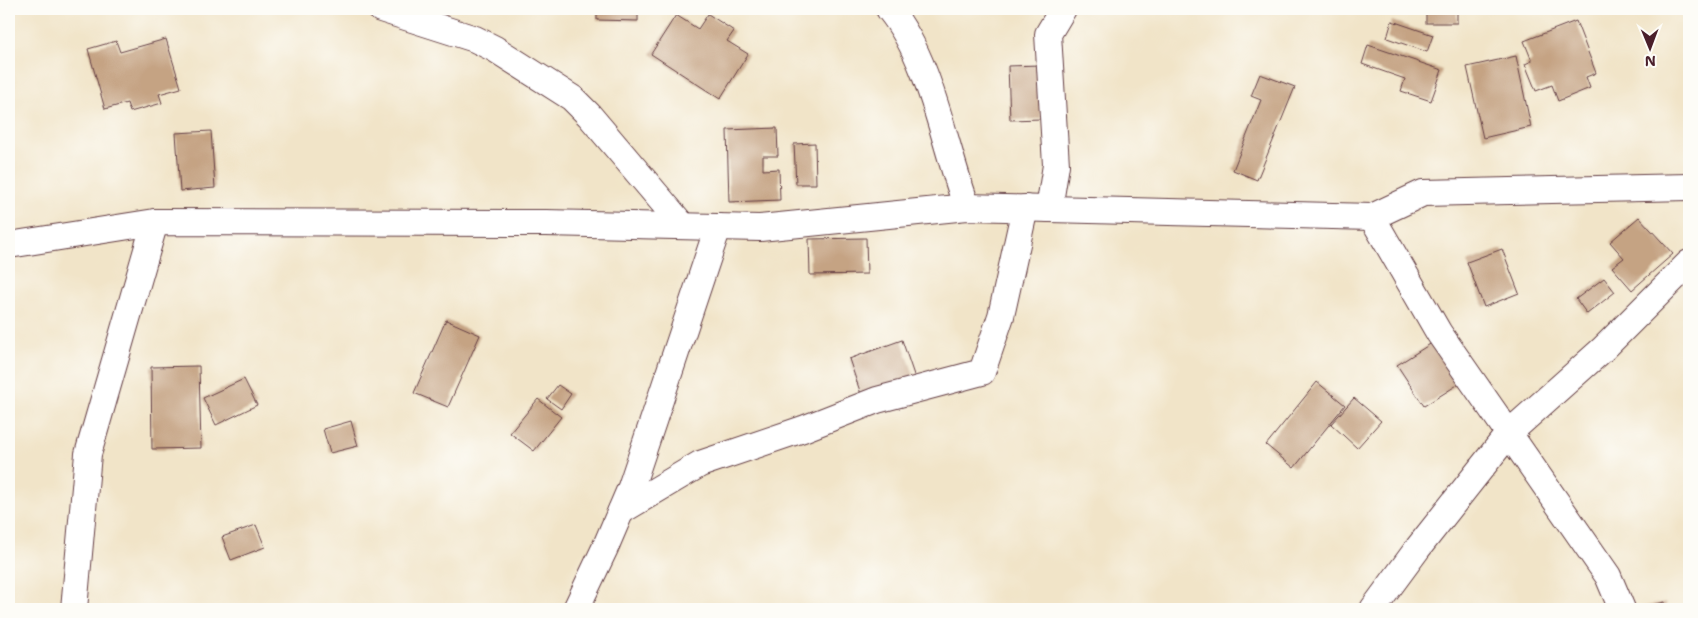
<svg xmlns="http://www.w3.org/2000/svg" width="1698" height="618" font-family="'Shantell Sans',sans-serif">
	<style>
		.building { fill: #c5a383 }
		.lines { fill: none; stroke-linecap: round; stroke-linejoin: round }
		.minor-casing { stroke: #633d43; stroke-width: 28 }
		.minor { stroke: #fff; stroke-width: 26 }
	</style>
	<rect width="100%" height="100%" fill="#fdfcf7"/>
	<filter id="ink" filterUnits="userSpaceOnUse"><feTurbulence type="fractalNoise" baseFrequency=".02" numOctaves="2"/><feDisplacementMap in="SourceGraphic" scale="10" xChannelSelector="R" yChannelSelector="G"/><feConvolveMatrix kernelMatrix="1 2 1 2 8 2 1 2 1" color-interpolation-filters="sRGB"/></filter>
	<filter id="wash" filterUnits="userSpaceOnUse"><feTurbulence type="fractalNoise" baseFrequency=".0096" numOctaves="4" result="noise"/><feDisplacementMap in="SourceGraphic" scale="20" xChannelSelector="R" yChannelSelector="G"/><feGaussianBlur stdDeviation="1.12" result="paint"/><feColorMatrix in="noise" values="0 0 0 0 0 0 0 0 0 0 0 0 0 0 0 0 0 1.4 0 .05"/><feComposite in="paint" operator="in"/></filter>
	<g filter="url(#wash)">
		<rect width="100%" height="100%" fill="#f1e4c8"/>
		<g id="blocks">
			<g class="building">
				<path d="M597 9H638V21L597 20Z"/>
				<rect x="1426" y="9" width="31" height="14"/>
				<path d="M708 14 734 31 727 41 748 54 720 99 651 54 676 15 698 29Z"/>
				<path d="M1392 21 1433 35 1427 52 1387 38Z"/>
				<path d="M1576 21 1596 73 1586 77 1590 88 1558 101 1552 85 1536 91 1525 64 1532 61 1524 41Z"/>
				<path d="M166 39 181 88 159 94 162 103 130 112 127 103 105 109 88 49 116 41 120 52Z"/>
				<path d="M1368 45 1442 70 1431 101 1401 91 1405 79 1362 64Z"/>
				<path d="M1516 56 1531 127 1483 138 1467 67Z"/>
				<path d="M1040 65 1041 119 1010 120 1008 66Z"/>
				<path d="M1260 74 1295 87 1257 180 1233 170 1261 100 1251 96Z"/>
				<path d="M777 128 778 156H763V170L779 169 780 200 729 202 727 130Z"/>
				<path d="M211 131 215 188 180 191 176 133Z"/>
				<path d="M815 143 816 184H796L794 144Z"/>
				<path d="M1639 217 1673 254 1632 290 1612 267 1624 258 1610 242Z"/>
				<path d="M866 238 867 274 810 275 809 239Z"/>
				<path d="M1502 249 1519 293 1484 307 1467 262Z"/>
				<path d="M1604 278 1615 292 1587 314 1576 299Z"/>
				<path d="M446 320 480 335 448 407 414 393Z"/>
				<path d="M902 340 915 378 862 397 849 359Z"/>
				<path d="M1435 341 1462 382 1424 406 1397 365Z"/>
				<path d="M199 366 201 448 152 449 151 367Z"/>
				<path d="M244 379 257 405 216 425 203 398Z"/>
				<path d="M1317 382 1345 405 1294 468 1266 445Z"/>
				<path d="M558 385 571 394 561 409 547 399Z"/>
				<path d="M1354 398 1381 421 1357 448 1331 424Z"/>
				<path d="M538 399 561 417 534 451 510 433Z"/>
				<path d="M351 421 358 446 330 453 323 429Z"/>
				<path d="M256 525 265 547 231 560 222 537Z"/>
				<path d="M1665 602 1667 609H1643V607Z"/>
			</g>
		</g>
	</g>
	<g filter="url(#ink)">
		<use href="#blocks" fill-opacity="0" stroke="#633d43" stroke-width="1"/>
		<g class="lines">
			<g class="minor-casing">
				<g id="minor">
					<path d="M381 9 475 39 495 49 572 98 589 115 683 226"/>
					<path d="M889 9C932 62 943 144 967 207"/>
					<path d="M1049 209 1056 165 1048 34 1063 9"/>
					<path d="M1372 217 1439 333 1608 576 1622 609"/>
					<path d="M9 245 155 222 546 223 760 228 967 207 1372 217 1423 193 1689 187"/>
					<path d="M621 511 700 464 803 429 877 400 982 372 1001 316 1025 208"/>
					<path d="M74 609 88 454 155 222"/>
					<path d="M576 609 605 548 631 487 718 227"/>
					<path d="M1373 609 1418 548 1509 433 1603 349 1689 263"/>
				</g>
			</g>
			<use href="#minor" class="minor"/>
		</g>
	</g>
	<rect width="1698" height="618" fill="none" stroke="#fdfcf7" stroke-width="30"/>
	<g transform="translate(1650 48) rotate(179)" stroke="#fdfcf7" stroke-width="4" paint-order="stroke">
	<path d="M0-4L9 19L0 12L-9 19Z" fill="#4a1f2b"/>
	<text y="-8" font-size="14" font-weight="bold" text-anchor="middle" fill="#4a1f2b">N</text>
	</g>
</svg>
